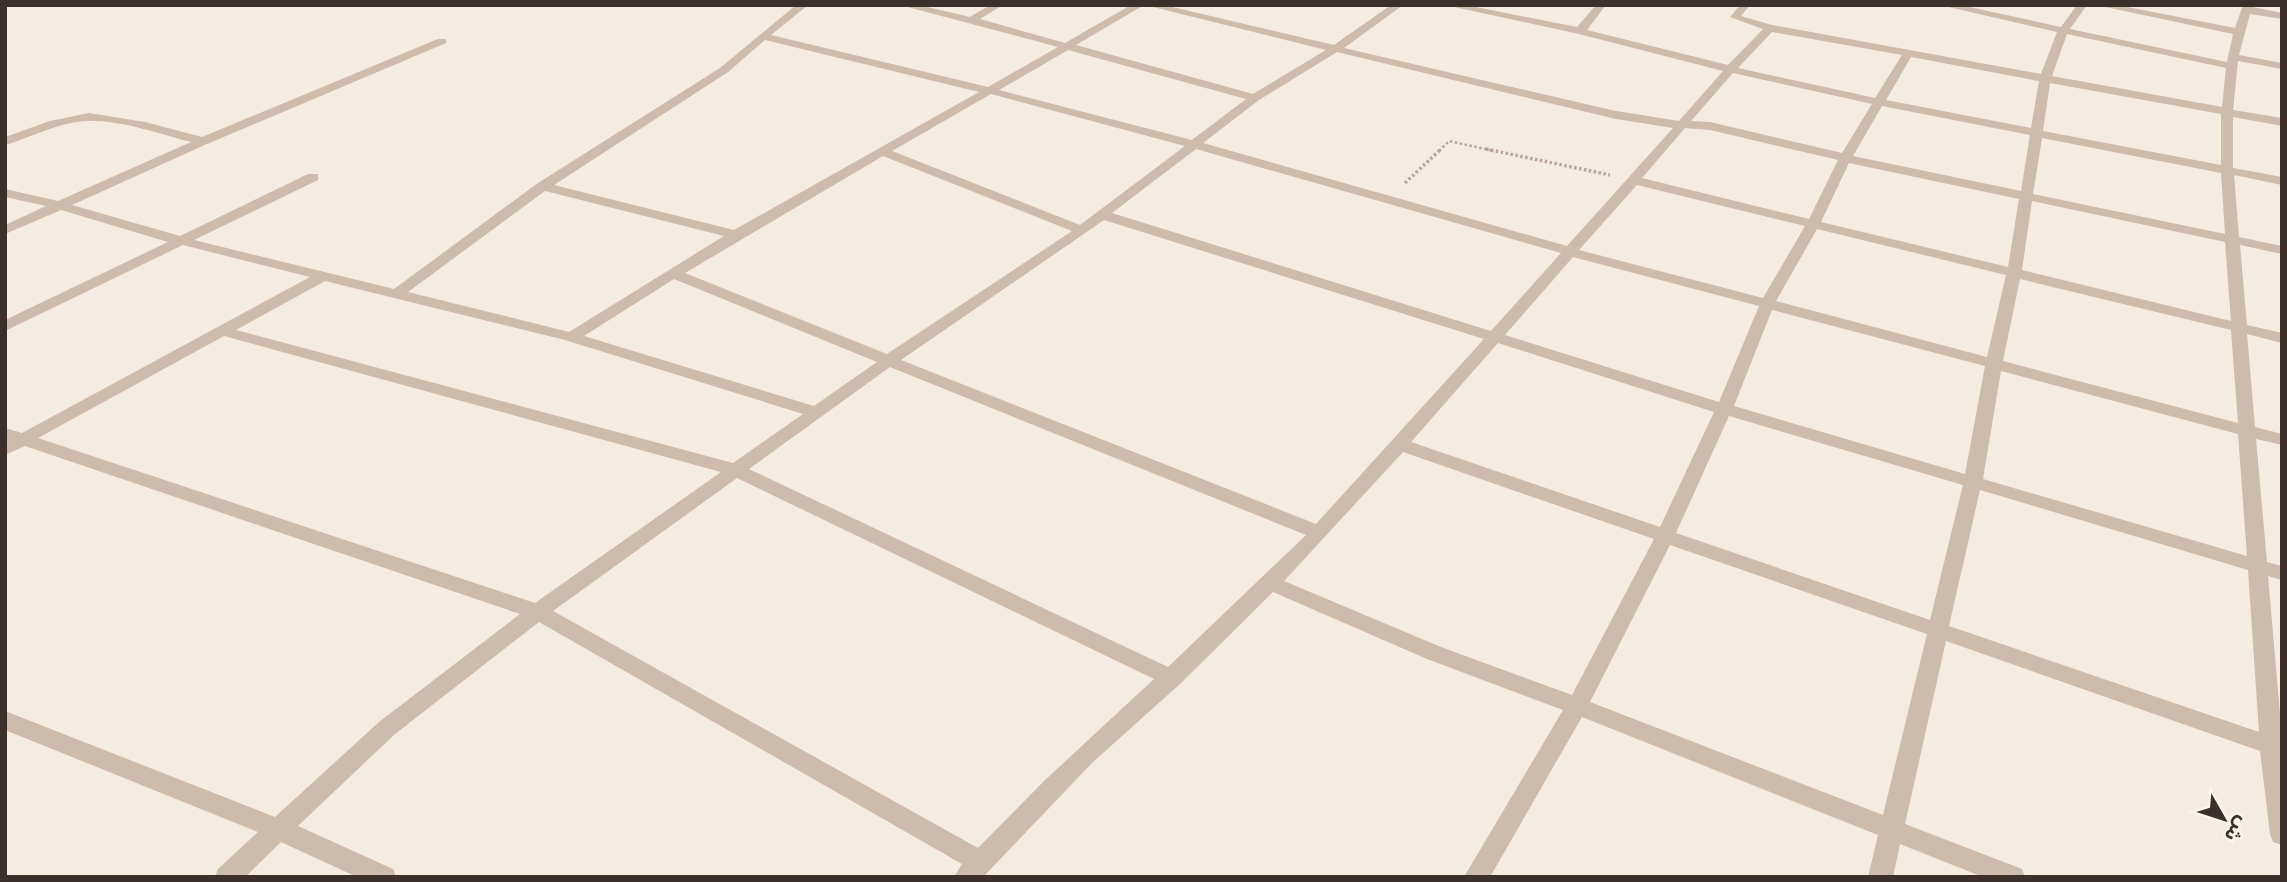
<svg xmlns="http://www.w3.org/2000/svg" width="2287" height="882" font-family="Figtree,'Noto Sans Arabic',sans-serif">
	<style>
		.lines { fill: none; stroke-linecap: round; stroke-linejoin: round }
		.path-far1 { stroke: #b9a596; stroke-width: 2.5; stroke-dasharray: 2.5 2.5; stroke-linecap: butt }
		.path { stroke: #b9a596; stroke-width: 3.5; stroke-dasharray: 2.5 2.5; stroke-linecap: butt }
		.minor { fill: #cdbbac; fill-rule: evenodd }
	</style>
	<rect width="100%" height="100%" fill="#f4ebe1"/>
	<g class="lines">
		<path class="path-far1" d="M1439 151 1449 141 1494 151"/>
		<g class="path">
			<path d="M1486 149 1610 175"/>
			<path d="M1405 183 1441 149"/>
		</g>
		<path class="minor" d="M796 5H808L771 35 988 87 1058 47 900 5H919L970 17 990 5H1003L980 19 1065 43 1131 5H1144L1076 45 1253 94 1326 50 1145 5H1164L1334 45 1391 5H1403L1344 48 1616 111 1679 121 1723 71 1579 34 1445 5H1466L1577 27 1596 5H1606L1587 30 1728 65 1763 29 1730 17 1740 5H1750L1741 16 1772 25 2041 74 2057 32 1940 5H1960L2061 27 2077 5H2087L2070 29 2227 62 2233 34 2096 5H2117L2235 28 2243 5 2282 13V19L2250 14 2239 55 2282 63V69L2238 61 2233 110 2282 118V126L2233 117V168L2282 177V185L2234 175 2239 237 2282 246V254L2240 245 2247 325 2282 333V343L2247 334 2255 427 2282 434V445L2256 439 2267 562 2282 566V580L2268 576 2282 737V845L2273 842 2270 834 2260 751 1946 641 1905 824 2022 869 2025 877H1983L1900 844 1893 877H1868L1878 835 1582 717 1490 877H1464L1563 710 1427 659 1273 592 1180 684 1093 762 983 877H954L962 864 539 622 395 734 298 826 393 869 396 877H357L281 842 245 877H215L218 869 258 832 5 730V711L275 817 379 722 520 614 25 446 5 455V442L8 440 5 439V428L22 433 310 277 183 245 5 331V320L168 242 61 210 5 234V225L46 206 5 197V189L58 201 191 142C161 134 121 120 89 121 61 121 32 137 5 145V137L50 121 89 113 145 122 202 137 438 39H446V43L207 144 72 205 180 236 308 174H318V180L194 240 394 289 538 183 720 68ZM1772 32 1902 55 1875 98 1738 68ZM2067 34 2226 68 2222 107 2052 76ZM765 40 979 92 734 230 554 185 728 72ZM1068 50 1246 99 1192 140 999 90ZM1337 52 1616 119 1673 128 1567 246 1203 143 1259 100ZM1911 57 2039 81 2031 128 1886 100ZM1733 73 1872 104 1842 153 1710 122 1691 121ZM2050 83 2221 114V165L2043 131ZM991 94 1185 146 1080 225 892 151ZM1882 106 2030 135 2021 191 1853 156ZM1685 128 1710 130 1838 160 1809 219 1642 178ZM2042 138 2221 173 2225 234 2033 194ZM1196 149 1561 253 1491 331 1112 213ZM883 156 1072 231 887 354 685 273ZM1849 163 2019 199 2008 267 1821 222ZM1637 185 1805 226 1763 298 1579 250ZM545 191 724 236 569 332 408 292ZM2032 201 2225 242 2231 321 2022 270ZM1104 220 1484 339 1316 524 901 360ZM1817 229 2006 275 1987 357 1776 301ZM1573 257 1759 306 1719 402 1505 335ZM674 279 877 362 814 406 584 336ZM2020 279 2231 330 2238 423 2003 361ZM325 281 565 340 803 414 733 463 236 330ZM1772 310 1985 366 1965 474 1734 406ZM224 336 721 472 535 603 38 438ZM1498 343 1714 412 1660 527 1411 442ZM890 367 1306 535 1168 667 749 469ZM2001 371 2238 434 2247 556 1983 479ZM1729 416 1963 485 1930 620 1676 533ZM1403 452 1654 539 1572 695 1441 647 1284 581ZM737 478 1154 679 1044 781 978 848 553 611ZM1980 490 2248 570 2259 732 1949 626ZM1670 545 1927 634 1883 815 1590 702Z"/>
	</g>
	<rect width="2287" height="882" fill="none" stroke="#3b302b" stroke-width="14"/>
	<g transform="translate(2224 819) rotate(129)" stroke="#fbf5ee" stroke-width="5" paint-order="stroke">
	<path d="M0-5L12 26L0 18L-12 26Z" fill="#3b302b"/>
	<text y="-10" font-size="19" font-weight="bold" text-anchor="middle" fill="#3b302b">ش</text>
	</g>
</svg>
